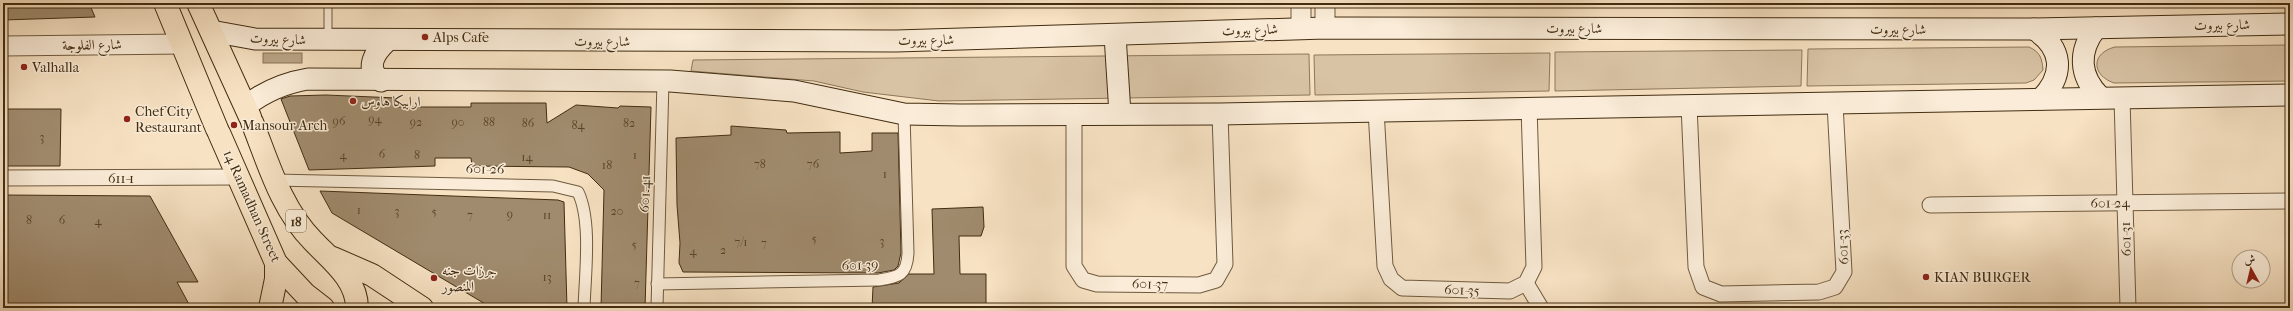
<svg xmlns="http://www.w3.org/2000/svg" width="2293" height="311" font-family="'IM FELL French Canon',Amiri,serif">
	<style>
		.green { fill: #d8c3a5; stroke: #8d785b }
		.water { fill: #b9a486; stroke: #897457 }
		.building { fill: #a08b6e; stroke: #422d11 }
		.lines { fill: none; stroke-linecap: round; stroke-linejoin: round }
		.service-casing { stroke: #6f5a3e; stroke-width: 9 }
		.pedestrian-casing { stroke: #6f5a3e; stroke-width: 13 }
		.minor-casing { stroke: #6f5a3e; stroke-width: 17 }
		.tertiary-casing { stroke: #6f5a3e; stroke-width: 21 }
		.secondary-casing { stroke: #422d11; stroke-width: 23 }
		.primary-casing { stroke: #422d11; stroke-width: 24 }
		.service { stroke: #faecd8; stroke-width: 7 }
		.pedestrian { stroke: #faecd8; stroke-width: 11 }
		.minor { stroke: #faecd8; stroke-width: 15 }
		.tertiary { stroke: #faecd8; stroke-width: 19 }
		.secondary { stroke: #faecd8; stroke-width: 21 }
		.primary { stroke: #f7e2c3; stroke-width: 22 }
		.poi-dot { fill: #8f2418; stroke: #faecd8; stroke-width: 1.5 }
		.labels { text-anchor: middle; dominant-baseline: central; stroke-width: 3; stroke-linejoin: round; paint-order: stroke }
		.number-label { font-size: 12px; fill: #5a4428 }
		.shield { fill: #faecd8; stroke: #79664d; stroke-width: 1 }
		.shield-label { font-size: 13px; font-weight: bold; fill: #422d11 }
		.street-label { font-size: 14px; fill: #422d11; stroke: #faecd8 }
		.poi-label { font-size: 14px; fill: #422d11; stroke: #faecd8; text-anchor: start }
	</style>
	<rect width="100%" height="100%" fill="#f7e2c3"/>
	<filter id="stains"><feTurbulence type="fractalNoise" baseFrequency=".005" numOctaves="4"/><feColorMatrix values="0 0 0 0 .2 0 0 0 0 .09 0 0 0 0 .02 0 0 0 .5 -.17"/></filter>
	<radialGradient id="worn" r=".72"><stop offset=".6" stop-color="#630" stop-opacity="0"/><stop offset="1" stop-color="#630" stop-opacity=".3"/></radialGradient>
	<g class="green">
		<path d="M2290 45V81L2114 83C2091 75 2091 53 2115 47Z"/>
		<path d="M2029 47C2040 52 2042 58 2043 70L2034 80 2026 83 1807 86 1808 49Z"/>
		<path d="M1802 50 1801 86 1555 91V52Z"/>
		<path d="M1550 53 1549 91 1315 95 1314 55Z"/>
		<path d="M1309 54 1310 95 939 101 863 92 814 81 691 71 693 60Z"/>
	</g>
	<rect class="water" x="263" y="53" width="39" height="10"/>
	<g class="building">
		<path d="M3 3H89L95 17 3 20Z"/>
		<path d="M326 95 397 98 398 107H471V103H546L547 123 576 105 618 108 620 106 651 107 645 308H601L604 190 588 174 569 167 472 166 471 158H435V166L309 170 281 99 290 96Z"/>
		<path d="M3 109H61L60 166H3Z"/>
		<path d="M731 126 786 130 787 133 840 132V153L872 151V133H898L901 253 898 266 894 270 878 273 683 272 679 263 680 243 677 205 676 138 731 135Z"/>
		<path d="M320 191 558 200 564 202 567 308H492L332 213Z"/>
		<path d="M3 195 150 196 198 282H177L191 308H3Z"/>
		<path d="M983 207 984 227 981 236H959L960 274H986V308H872L873 287 899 283 909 274H934L932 209Z"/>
	</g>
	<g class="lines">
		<g class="service-casing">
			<path id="service" d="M328 3V38"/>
		</g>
		<g class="pedestrian-casing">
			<g id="pedestrian">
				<path d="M274 180 553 186 578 192C592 221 585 275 584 308"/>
				<path d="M657 284 879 280C899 277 907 275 908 253L904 114"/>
				<path d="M657 308 663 81"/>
			</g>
		</g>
		<g class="minor-casing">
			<g id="minor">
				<path d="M2122 98 2128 308"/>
				<path d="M1689 105 1696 267 1703 287 1721 294 1819 292 1835 287 1844 272 1835 104"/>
				<path d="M1376 110 1385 266 1391 279 1402 288 1510 291 1526 283 1534 267 1529 107"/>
				<path d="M1074 114V266L1083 280 1097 284 1199 285 1216 280 1225 264 1220 114"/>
				<path d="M3 178 239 177"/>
				<path d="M1930 205 2290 201"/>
				<path d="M1526 283 1541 308"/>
			</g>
		</g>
		<g class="tertiary-casing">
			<g id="tertiary">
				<path d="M1301 3V28"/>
				<path d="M1325 28V3"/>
				<path d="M3 46 182 44"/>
			</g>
		</g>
		<g class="secondary-casing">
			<g id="secondary">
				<path d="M2096 28C2078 51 2079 76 2100 97"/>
				<path d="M2034 29C2063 48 2065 74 2041 99"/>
				<path d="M211 31 255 39 896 41 1325 28 2034 29 2290 24"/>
				<path d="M1115 35 1120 114"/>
				<path d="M381 81C364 68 375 52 387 41"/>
				<path d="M246 106C265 91 284 83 308 79L670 81 794 91 904 114 961 115 1220 114 2290 95"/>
			</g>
		</g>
		<g class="primary-casing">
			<g id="primary">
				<path d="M165 3 217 129"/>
				<path d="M198 3 250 117"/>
				<path d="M252 122C268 162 281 209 313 241 331 260 357 279 357 308"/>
				<path d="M219 133 276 263 305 294 323 308"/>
				<path d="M333 258 372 275 422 308"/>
				<path d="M270 308 276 279V263"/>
			</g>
		</g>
		<use href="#service" class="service"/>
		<use href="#pedestrian" class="pedestrian"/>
		<use href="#minor" class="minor"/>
		<use href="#tertiary" class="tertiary"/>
		<use href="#secondary" class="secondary"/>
		<use href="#primary" class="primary"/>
	</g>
	<g class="poi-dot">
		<circle cx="425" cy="37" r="4"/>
		<circle cx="24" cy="67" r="4"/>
		<circle cx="353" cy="101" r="4"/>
		<circle cx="127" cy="119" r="4"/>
		<circle cx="234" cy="125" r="4"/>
		<circle cx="1926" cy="277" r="4"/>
		<circle cx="434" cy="278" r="4"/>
	</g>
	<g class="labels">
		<g class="number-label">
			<text x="375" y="119">94</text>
			<text x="339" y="121">96</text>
			<text x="416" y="122">92</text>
			<text x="458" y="122">90</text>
			<text x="489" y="122">88</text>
			<text x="528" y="123">86</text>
			<text x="629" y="123">82</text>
			<text x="578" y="125">84</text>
			<text x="42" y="137">3</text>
			<text x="382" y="154">6</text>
			<text x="343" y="155">4</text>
			<text x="417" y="155">8</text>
			<text x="635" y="155">1</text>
			<text x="527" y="157">14</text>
			<text x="760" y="164">78</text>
			<text x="813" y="164">76</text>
			<text x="607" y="165">18</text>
			<text x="885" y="174">1</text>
			<text x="359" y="210">1</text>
			<text x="397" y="211">3</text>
			<text x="617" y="211">20</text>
			<text x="434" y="212">5</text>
			<text x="510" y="214">9</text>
			<text x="470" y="215">7</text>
			<text x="547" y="215">11</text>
			<text x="29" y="220">8</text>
			<text x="62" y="220">6</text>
			<text x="98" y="221">4</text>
			<text x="814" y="239">5</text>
			<text x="882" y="241">3</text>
			<text x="741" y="242">7/1</text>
			<text x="764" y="243">7</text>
			<text x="634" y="245">5</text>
			<text x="723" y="250">2</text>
			<text x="693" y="251">4</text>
			<text x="547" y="277">13</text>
			<text x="637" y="283">7</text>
		</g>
		<rect class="shield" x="286" y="210" width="20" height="22" rx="3"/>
		<g class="shield-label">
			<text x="296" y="221">18</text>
		</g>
		<g class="street-label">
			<text transform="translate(2222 25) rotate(-1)">شارع بيروت</text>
			<text x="1574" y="28">شارع بيروت</text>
			<text x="1898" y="29">شارع بيروت</text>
			<text transform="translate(1250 30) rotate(-2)">شارع بيروت</text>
			<text transform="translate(278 39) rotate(2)">شارع بيروت</text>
			<text transform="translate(926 40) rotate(-1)">شارع بيروت</text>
			<text x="602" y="41">شارع بيروت</text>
			<text transform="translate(92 45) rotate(-1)">شارع الفلوجة</text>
			<text transform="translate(485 169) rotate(1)">601-26</text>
			<text x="121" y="178">611-1</text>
			<text transform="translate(645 194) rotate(-88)">601-41</text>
			<text transform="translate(2110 203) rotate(-1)">601-24</text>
			<text transform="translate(252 206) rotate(66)">14 Ramadhan Street</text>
			<text transform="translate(2126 239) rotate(-92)">601-31</text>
			<text transform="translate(1843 247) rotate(-93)">601-33</text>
			<text transform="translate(860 265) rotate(-2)">601-39</text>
			<text transform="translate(1150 284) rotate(1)">601-37</text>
			<text transform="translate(1462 290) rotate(2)">601-35</text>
		</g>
		<g class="poi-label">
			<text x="433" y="37">Alps Cafe</text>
			<text x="32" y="67">Valhalla</text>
			<text x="361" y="101">ارابيكا هاوس</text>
			<text x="135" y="111">Chef City<tspan x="135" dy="16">Restaurant</tspan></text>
			<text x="242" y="125">Mansour Arch</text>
			<text x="442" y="270">جرزات جنه<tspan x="442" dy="16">المنصور</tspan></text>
			<text x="1934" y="277">KIAN BURGER</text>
		</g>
	</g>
	<rect width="2293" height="311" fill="none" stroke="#f7e2c3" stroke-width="16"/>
	<rect x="4" y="4" width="2285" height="303" fill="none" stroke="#422d11" stroke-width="2"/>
	<rect x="8" y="8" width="2277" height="295" fill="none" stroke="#422d11"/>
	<g transform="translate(2251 269) rotate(352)"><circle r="19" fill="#faecd8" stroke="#b0a088"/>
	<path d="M0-3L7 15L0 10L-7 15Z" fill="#8f2418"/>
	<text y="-6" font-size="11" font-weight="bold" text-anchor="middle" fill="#422d11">ش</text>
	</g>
	<rect width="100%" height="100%" filter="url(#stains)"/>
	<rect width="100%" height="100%" fill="url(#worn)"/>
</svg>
